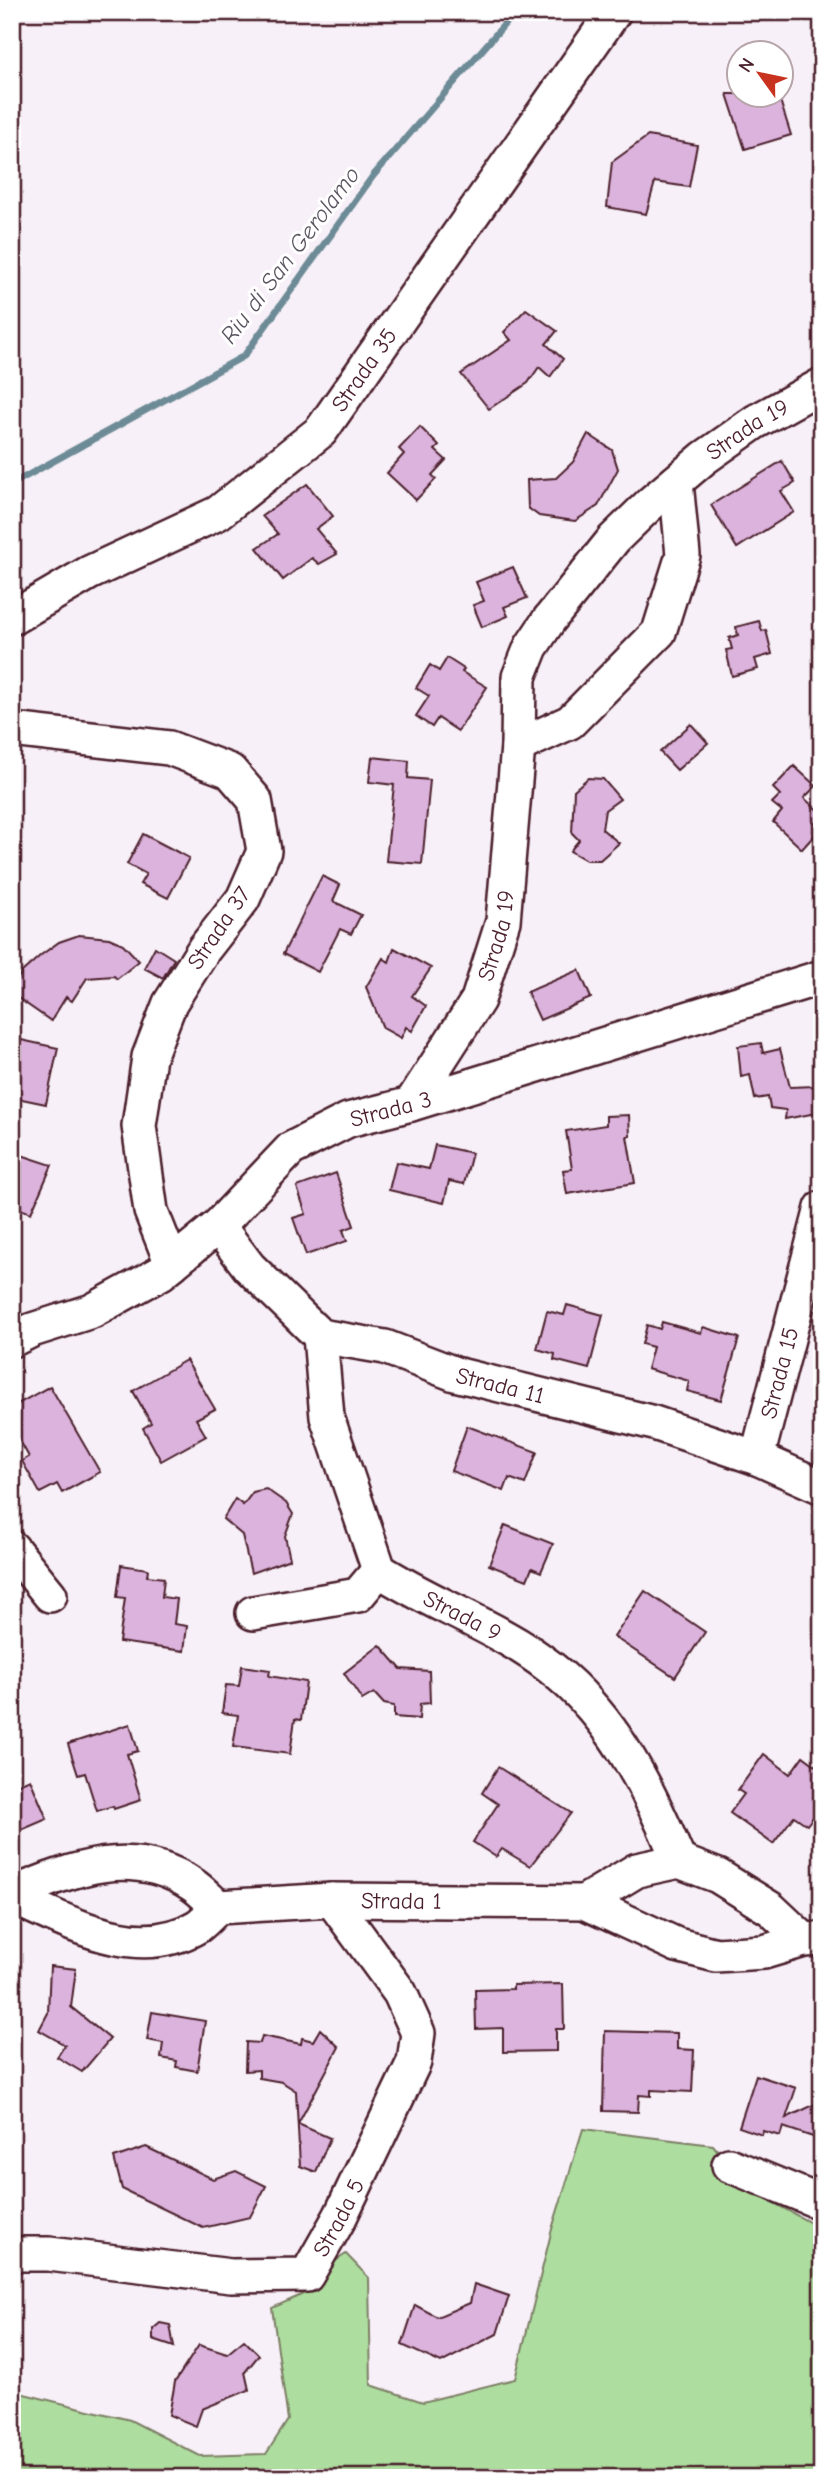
<svg xmlns="http://www.w3.org/2000/svg" width="834" height="2490" font-family="'Comic Neue',sans-serif">
	<style>
		.green { fill: #adde9f; stroke: #7c7e65; stroke-width: 2 }
		.lines { fill: none; stroke-linecap: round; stroke-linejoin: round }
		.stream { stroke: #6c8b96; stroke-width: 7 }
		.building { fill: #dbb3dc; stroke: #4a1f2b; stroke-width: 2 }
		.minor-casing { stroke: #4a1f2b; stroke-width: 38 }
		.minor { stroke: #fff; stroke-width: 33 }
		.labels { text-anchor: middle; dominant-baseline: central; stroke-width: 6; stroke-linejoin: round; paint-order: stroke }
		.street-label { font-size: 23px; fill: #4a1f2b; stroke: #fff }
		.water-label { font-size: 24px; font-style: italic; fill: #5b5560; stroke: #fff }
	</style>
	<rect width="100%" height="100%" fill="#f8f0f8"/>
	<filter id="ink" filterUnits="userSpaceOnUse"><feTurbulence type="fractalNoise" baseFrequency=".0143" numOctaves="2"/><feDisplacementMap in="SourceGraphic" scale="14" xChannelSelector="R" yChannelSelector="G"/><feConvolveMatrix kernelMatrix="1 2 1 2 8 2 1 2 1" color-interpolation-filters="sRGB"/></filter>
	<g filter="url(#ink)">
		<path class="green" d="M583 2129 713 2145 750 2190 822 2229V2478H12V2391L130 2420 200 2456 266 2454 288 2420 272 2308 308 2292 325 2268 346 2254 369 2278 371 2385 423 2402 515 2379 552 2229Z"/>
		<g class="lines">
			<path class="stream" d="M12 484 244 356 373 176 515 12"/>
		</g>
		<g class="building">
			<path d="M727 94H778L791 135 745 149Z"/>
			<path d="M648 136 697 145 689 187 655 182 646 214 607 207 612 162Z"/>
			<path d="M526 309 557 331 546 344 563 359 550 377 539 367 528 383 489 409 461 374 511 340 504 332Z"/>
			<path d="M420 427 439 446 435 450 446 460 432 475 436 479 416 500 387 473 404 454 399 449Z"/>
			<path d="M588 434 612 450 618 469 598 506 575 521 539 516 528 508 527 480 556 478 573 462Z"/>
			<path d="M782 461 795 483 781 491 794 512 737 548 711 505Z"/>
			<path d="M307 484 333 516 316 529 337 554 319 564 312 558 283 580 257 548 278 534 262 516Z"/>
			<path d="M513 567 527 598 504 607 508 616 482 627 473 605 484 601 476 582Z"/>
			<path d="M759 621 762 631 766 630 772 654 755 659 758 669 732 676 726 650 732 649 729 638 738 635 736 627Z"/>
			<path d="M447 658 464 669 462 672 487 687 458 731 438 718 432 727 416 716 429 696 416 688 430 665 439 671Z"/>
			<path d="M691 724 708 743 677 770 660 752Z"/>
			<path d="M372 757 409 761 408 778 430 780 422 864 386 861 394 785 369 782Z"/>
			<path d="M794 766 816 786 804 798 822 814 814 824 820 829 802 849 773 822 782 811 772 803 780 795 773 788Z"/>
			<path d="M588 778 603 779 620 799 605 810 602 829 619 843 600 860H586L570 851 579 840 572 833 574 790Z"/>
			<path d="M143 834 189 858 168 898 140 884 146 874 127 864Z"/>
			<path d="M322 876 340 885 333 901 361 915 351 934 340 929 318 972 283 954Z"/>
			<path d="M79 935 109 938 123 944 139 961 117 979 114 976 87 978 72 1001 66 997 51 1021 12 994V987L22 972 41 955 59 942Z"/>
			<path d="M155 947 174 959 163 978 144 968Z"/>
			<path d="M394 948 431 968 412 996 426 1006 412 1031 406 1027 401 1038 383 1028 366 987 383 958 389 962Z"/>
			<path d="M579 970 591 998 540 1020 527 992Z"/>
			<path d="M12 1038 58 1048 46 1104 12 1097Z"/>
			<path d="M761 1043 763 1053 780 1049 790 1087 815 1086 822 1093V1112L785 1119 786 1110 770 1108 768 1097 755 1099 750 1075 741 1077 738 1046Z"/>
			<path d="M629 1115 630 1136H627L635 1183 567 1194 563 1170 572 1169 566 1131 606 1125V1116Z"/>
			<path d="M435 1145 472 1153 464 1184 449 1181 444 1203 389 1190 396 1162 429 1169Z"/>
			<path d="M12 1152 52 1165 31 1213 12 1206Z"/>
			<path d="M336 1173 354 1226 343 1230 347 1241 306 1255 293 1218 306 1214 297 1187Z"/>
			<path d="M567 1305 603 1315 589 1369 554 1360 555 1354 537 1349 547 1311 564 1315Z"/>
			<path d="M662 1322 701 1333 703 1327 739 1338 721 1400 687 1391 689 1381 647 1369 653 1347 642 1344 647 1325 660 1329Z"/>
			<path d="M186 1360 215 1409 196 1419 206 1436 161 1461 143 1428 151 1423 133 1391Z"/>
			<path d="M50 1386 100 1472 62 1493 57 1484 40 1493 22 1461 29 1457 12 1427V1407Z"/>
			<path d="M467 1426 537 1452 525 1484 509 1478 504 1491 451 1471Z"/>
			<path d="M266 1489 286 1503 293 1514 285 1536 290 1559 251 1573 242 1535 223 1519 235 1499 243 1505 253 1492Z"/>
			<path d="M505 1525 553 1544 541 1572 532 1568 527 1580 489 1565Z"/>
			<path d="M121 1565 148 1569 147 1576 164 1578 162 1597 177 1599 174 1624 187 1626 184 1651 119 1642 125 1598 117 1597Z"/>
			<path d="M645 1591 705 1632 675 1677 614 1637Z"/>
			<path d="M380 1645 401 1669 429 1671 430 1703 420 1704 419 1719 394 1717V1706L384 1704 374 1693 362 1700 344 1673Z"/>
			<path d="M242 1666 270 1670 269 1676 306 1682 301 1720 295 1719 290 1754 233 1747 238 1715 222 1713 226 1685 239 1686Z"/>
			<path d="M130 1724 138 1751 127 1754 141 1800 114 1809 113 1806 97 1811 85 1773 78 1775 68 1744Z"/>
			<path d="M764 1754 790 1774 803 1756 822 1770V1805L807 1825 794 1816 773 1844 730 1813 744 1794 738 1790Z"/>
			<path d="M498 1767 571 1813 530 1866 502 1849 496 1857 473 1842 498 1804 482 1793Z"/>
			<path d="M30 1779 47 1819 12 1834V1787Z"/>
			<path d="M50 1966 76 1969 71 2007 110 2039 82 2072 57 2057 65 2045 39 2030 48 2013Z"/>
			<path d="M563 1984 564 2029H556V2051L503 2052V2028L476 2029 475 1990 513 1989V1985Z"/>
			<path d="M152 2012 205 2021 197 2071 176 2067 177 2061 161 2058 163 2043 147 2040Z"/>
			<path d="M320 2029 339 2047 298 2124 330 2138 316 2172 300 2166 296 2091 282 2082 259 2078V2070L245 2071 246 2042 260 2043 262 2036 301 2044 302 2038 313 2041Z"/>
			<path d="M605 2031 677 2033V2049L694 2050 692 2092 651 2090V2096L639 2095 638 2112 603 2111Z"/>
			<path d="M756 2075 796 2088 786 2118 822 2101V2140L783 2127 780 2136 763 2131 762 2135 739 2127Z"/>
			<path d="M146 2147 213 2179 236 2171 266 2186 250 2217 203 2228 122 2189 114 2158Z"/>
			<path d="M474 2284 509 2296 497 2334 441 2363 402 2345 415 2305 437 2317 470 2303Z"/>
			<path d="M160 2323 170 2325 174 2347 153 2340V2329Z"/>
			<path d="M244 2340 259 2355 245 2372 249 2390 202 2409 196 2426 169 2415 175 2382 199 2345 227 2354Z"/>
		</g>
		<g class="lines">
			<g class="minor-casing">
				<g id="minor">
					<path id="s1" d="M12 618 89 573 218 513 321 431 614 12"/>
					<path d="M12 730 169 748 230 771 255 800 264 851 243 899 204 949 170 1003 149 1057 139 1126 151 1211 172 1264"/>
					<path d="M518 746 570 722 659 632 683 555 676 482"/>
					<path id="s2" d="M411 1104 478 1000 503 921 518 746 519 677 531 647 549 620 614 539 652 502 704 458 755 422 822 385"/>
					<path id="s3" d="M218 1226 249 1267 320 1336 385 1347 455 1374 654 1423 757 1458 822 1487"/>
					<path id="s4" d="M320 1336 327 1417 379 1570C419 1596 464 1614 506 1638 535 1654 567 1678 589 1704 629 1748 656 1807 679 1861"/>
					<path id="s5" d="M12 1340 32 1330 92 1311 161 1273 218 1226 291 1149 348 1120 411 1104 822 977"/>
					<path id="s6" d="M757 1458 822 1208"/>
					<path d="M12 1548 50 1595"/>
					<path d="M253 1613 358 1595 379 1570"/>
					<path d="M12 1894C73 1869 133 1844 193 1885 202 1891 210 1900 218 1907"/>
					<path id="s7" d="M12 1897C69 1922 137 1963 198 1926 205 1921 212 1913 218 1907L332 1900 584 1902 677 1945 716 1955 764 1952 804 1940 822 1939"/>
					<path d="M584 1902 637 1870 679 1861 718 1876 771 1909 804 1940"/>
					<path d="M729 2165 822 2203"/>
					<path id="s8" d="M12 2254H49L231 2276 307 2275 340 2217 414 2062 418 2033 400 1993 332 1900"/>
				</g>
			</g>
			<use href="#minor" class="minor"/>
		</g>
	</g>
	<g class="labels">
		<g class="street-label">
			<text stroke="none"><textPath href="#s1" startOffset="438">Strada 35</textPath></text>
			<text stroke="none"><textPath href="#s2" startOffset="793">Strada 19</textPath></text>
			<text transform="translate(219 928) rotate(-56)">Strada 37</text>
			<text stroke="none"><textPath href="#s2" startOffset="191">Strada 19</textPath></text>
			<text stroke="none"><textPath href="#s5" startOffset="452">Strada 3</textPath></text>
			<text stroke="none"><textPath href="#s6" startOffset="88">Strada 15</textPath></text>
			<text stroke="none"><textPath href="#s3" startOffset="338">Strada 11</textPath></text>
			<text stroke="none"><textPath href="#s4" startOffset="338">Strada 9</textPath></text>
			<text stroke="none"><textPath href="#s7" startOffset="408">Strada 1</textPath></text>
			<text stroke="none"><textPath href="#s8" startOffset="362">Strada 5</textPath></text>
		</g>
		<g class="water-label">
			<text transform="translate(290 255) rotate(-53)">Riu di San Gerolamo</text>
		</g>
	</g>
	<rect width="834" height="2490" fill="none" stroke="#fff" stroke-width="42"/>
	<rect x="21" y="21" width="792" height="2448" fill="none" stroke="#4a1f2b" stroke-width="2.5" filter="url(#ink)"/>
	<g transform="translate(760 74) rotate(303)"><circle r="33" fill="#ffffff" stroke="#b7a5aa" stroke-width="2"/>
	<path d="M0-5L12 26L0 18L-12 26Z" fill="#c8321e"/>
	<text y="-10" font-size="19" font-weight="bold" text-anchor="middle" fill="#4a1f2b">N</text>
	</g>
</svg>
